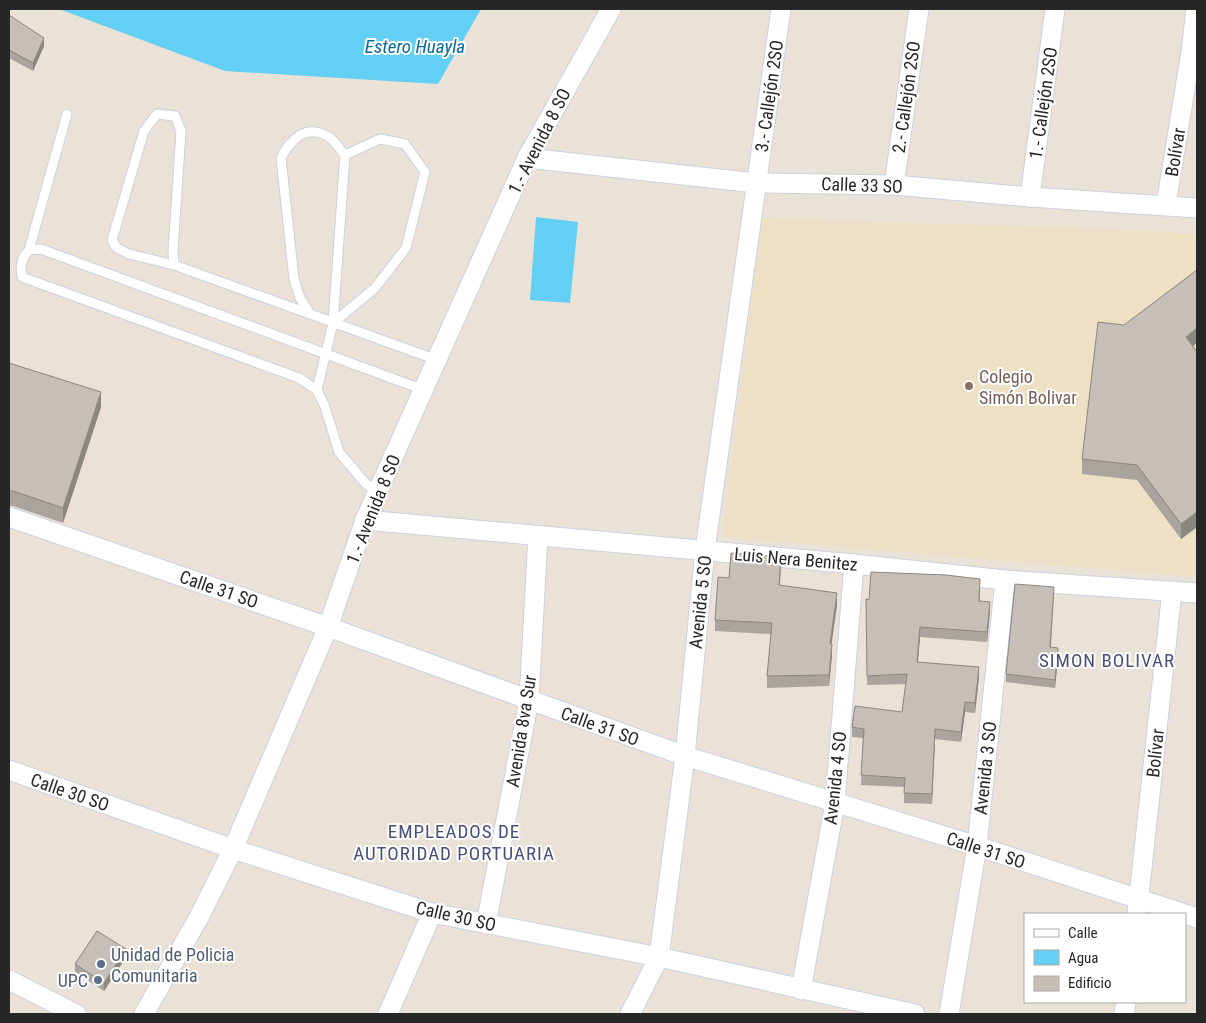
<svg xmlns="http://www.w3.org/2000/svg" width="1206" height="1023" font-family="'Roboto Condensed',sans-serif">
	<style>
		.education { fill: #eee0c5 }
		.water { fill: #63cff4 }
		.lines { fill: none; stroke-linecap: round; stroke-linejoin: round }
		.service-casing { stroke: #ccd1e1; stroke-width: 11 }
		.minor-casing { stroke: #ccd1e1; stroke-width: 21 }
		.service { stroke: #fff; stroke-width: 9 }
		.minor { stroke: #fff; stroke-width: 19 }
		.wall { fill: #a9a49d }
		.shaded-wall { fill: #8a8680 }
		.building { fill: #c5bfb7; stroke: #8a8680 }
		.education-dot { fill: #8d6e63; stroke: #fff; stroke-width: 2 }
		.service-dot { fill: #5c6f8a; stroke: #fff; stroke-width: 2 }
		.labels { text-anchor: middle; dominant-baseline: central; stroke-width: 4; stroke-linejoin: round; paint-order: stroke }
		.street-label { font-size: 18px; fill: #272727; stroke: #fff }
		.education-label { font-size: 18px; fill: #785e54; stroke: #fff; text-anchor: start }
		.service-label { font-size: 18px; fill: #4e5e75; stroke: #fff; text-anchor: start }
		.water-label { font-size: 19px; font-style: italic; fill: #076a9b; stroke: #fff }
		.neighbourhood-label { font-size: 19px; letter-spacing: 1px; fill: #465079; stroke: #fff }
	</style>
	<rect width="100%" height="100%" fill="#ebe2d7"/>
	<path class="education" d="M761 218 1163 231 1197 235V577L723 537Z"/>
	<g class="water">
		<path d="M59 9H481L438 84 225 71Z"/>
		<path d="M536 217 578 222 570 303 530 300Z"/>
	</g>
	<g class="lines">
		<g class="service-casing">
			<g id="service">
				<path d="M29 250 67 114"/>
				<path d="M174 265 173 251 181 131 175 116 157 114 144 131 112 240 117 248 129 254 174 265 310 314"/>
				<path d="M333 323 375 288 406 248 425 172 405 144 380 139 345 155"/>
				<path d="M317 390 333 323 345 155C340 150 335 141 329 137 306 123 291 139 281 158L294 279 300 298 310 314 437 360"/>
				<path d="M378 491 366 484 339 452 325 407 317 390 299 378 22 277C20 265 21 259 29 250L41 249 424 390"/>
			</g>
		</g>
		<g class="minor-casing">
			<g id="minor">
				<path d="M527 158 756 183 894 185 1030 197 1197 208"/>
				<path d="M894 185 919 9"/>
				<path d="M1030 197 1055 9"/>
				<path d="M1166 205 1191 52 1196 9"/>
				<path d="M9 517 328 627 685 756 977 846 1197 918"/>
				<path d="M365 520 854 564 1005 580 1197 593"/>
				<path d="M9 770 233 849 432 913 659 957 915 1014"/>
				<path d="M1137 914 1172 591"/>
				<path d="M486 924 529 700 538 536"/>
				<path d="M9 980 76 1014"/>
				<path d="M801 990 835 803 854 564"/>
				<path d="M144 1014 199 917 233 849 328 627 365 520 527 158 611 9"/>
				<path d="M388 1014 432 913"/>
				<path d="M630 1014 659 957 685 756 705 550 781 9"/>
				<path d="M949 1014 977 846 1005 580"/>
				<path d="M1124 1014 1126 1002"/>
			</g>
		</g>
		<use href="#service" class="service"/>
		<use href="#minor" class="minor"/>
	</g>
	<g class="wall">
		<path d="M9 15 44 46 33 71 9 58Z"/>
		<path d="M1193 346 1197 352V527L1181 539 1137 480 1082 474V459Z"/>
		<path d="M9 363 101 407 63 523 13 506H9Z"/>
		<path d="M781 569 780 585 837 605 831 644 832 655 829 686 767 688V676L771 634 715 631V620L729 578Z"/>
		<path d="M980 589V601L990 611 987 642 920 637 918 662 979 677 975 713 965 712 961 742 935 739 932 804 904 803V787L861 785 863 738 852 737V727L902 712 906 684 867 685 866 599 869 600Z"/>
		<path d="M1054 595 1051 647 1058 656 1055 688 1006 682V674Z"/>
		<path d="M126 957 104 991 75 972V964Z"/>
	</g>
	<g class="shaded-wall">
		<path d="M44 38V46L33 71V63Z"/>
		<path d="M1197 328V343L1186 352V337Z"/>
		<path d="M101 392V407L63 523V508Z"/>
		<path d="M1197 512V527L1181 539V524Z"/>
		<path d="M837 593V605L830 655V644Z"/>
		<path d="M990 602V611L987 642V632Z"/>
		<path d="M920 627V637L917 671V662Z"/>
		<path d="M832 644V655L829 686V675Z"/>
		<path d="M1058 648V656L1055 688V680Z"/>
		<path d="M979 667V677L975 713V703Z"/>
		<path d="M965 702V712L961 742V732Z"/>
		<path d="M935 729V739L932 804V794Z"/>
		<path d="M126 949V957L104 991V983Z"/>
	</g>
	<g class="building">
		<path d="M9 15 44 38 33 63 9 50Z"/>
		<path d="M1197 270V328L1186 337 1197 352V512L1181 524 1137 465 1082 459 1098 322 1124 325Z"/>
		<path d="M9 363 101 392 63 508 13 491H9Z"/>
		<path d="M731 553 781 557 779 585 837 593 830 644H832L829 675 767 676 772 623 715 620 718 577 729 578Z"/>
		<path d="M871 572 946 575 980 579 979 601 990 602 987 632 920 627 917 662 979 667 975 703 965 702 961 732 935 729 932 794 904 793 905 778 861 775 864 729 852 727 855 706 902 712 907 674 867 676 866 599 869 600Z"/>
		<path d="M1015 584 1054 587 1050 647 1058 648 1055 680 1006 674Z"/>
		<path d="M97 931 126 949 104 983 75 964Z"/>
	</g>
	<circle class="education-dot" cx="969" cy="386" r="5"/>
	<g class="service-dot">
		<circle cx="101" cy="964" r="5"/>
		<circle cx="98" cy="980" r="5"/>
	</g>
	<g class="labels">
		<g class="street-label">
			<text transform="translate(769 96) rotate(-82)">3.- Callejón 2SO</text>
			<text transform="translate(906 97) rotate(-82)">2.- Callejón 2SO</text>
			<text transform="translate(1043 103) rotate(-82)">1.- Callejón 2SO</text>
			<text transform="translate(539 141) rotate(-63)">1.- Avenida 8 SO</text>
			<text transform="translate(1175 152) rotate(-81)">Bolívar</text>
			<text transform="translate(862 185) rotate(2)">Calle 33 SO</text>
			<text transform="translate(373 509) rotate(-68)">1.- Avenida 8 SO</text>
			<text transform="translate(796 559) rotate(5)">Luis Nera Benitez</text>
			<text transform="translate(219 589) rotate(19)">Calle 31 SO</text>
			<text transform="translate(700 602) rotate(-84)">Avenida 5 SO</text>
			<text transform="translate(600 726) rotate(20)">Calle 31 SO</text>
			<text transform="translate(521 731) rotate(-81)">Avenida 8va Sur</text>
			<text transform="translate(1155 753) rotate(-84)">Bolívar</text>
			<text transform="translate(985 768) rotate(-84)">Avenida 3 SO</text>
			<text transform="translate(835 778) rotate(-84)">Avenida 4 SO</text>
			<text transform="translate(70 792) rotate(19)">Calle 30 SO</text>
			<text transform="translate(986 850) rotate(18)">Calle 31 SO</text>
			<text transform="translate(456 916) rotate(13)">Calle 30 SO</text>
		</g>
		<g class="education-label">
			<text x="979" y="376">Colegio<tspan x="979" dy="21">Simón Bolivar</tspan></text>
		</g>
		<g class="service-label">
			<text x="111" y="954">Unidad de Policia<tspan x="111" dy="21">Comunitaria</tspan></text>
			<text x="88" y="980" text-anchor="end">UPC</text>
		</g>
		<g class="water-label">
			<text x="415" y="46">Estero Huayla</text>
		</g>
		<g class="neighbourhood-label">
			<text x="1107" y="660">SIMON BOLIVAR</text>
			<text x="454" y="831">EMPLEADOS DE<tspan x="454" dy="22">AUTORIDAD PORTUARIA</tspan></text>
		</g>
	</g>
	<rect width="1206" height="1023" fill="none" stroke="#272727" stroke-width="20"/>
	<rect x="1024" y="913" width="162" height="90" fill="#ffffff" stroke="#a9a9a9"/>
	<rect x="1034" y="929" width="25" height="8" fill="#ffffff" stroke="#a9a9a9"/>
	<text x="1068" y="938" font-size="15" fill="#272727">Calle</text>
	<rect x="1034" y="950" width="25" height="15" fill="#63cff4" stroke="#a9a9a9"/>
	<text x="1068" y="963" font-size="15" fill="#272727">Agua</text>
	<rect x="1034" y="976" width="25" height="15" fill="#c5bfb7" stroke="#a9a9a9"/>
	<text x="1068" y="988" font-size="15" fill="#272727">Edificio</text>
</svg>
